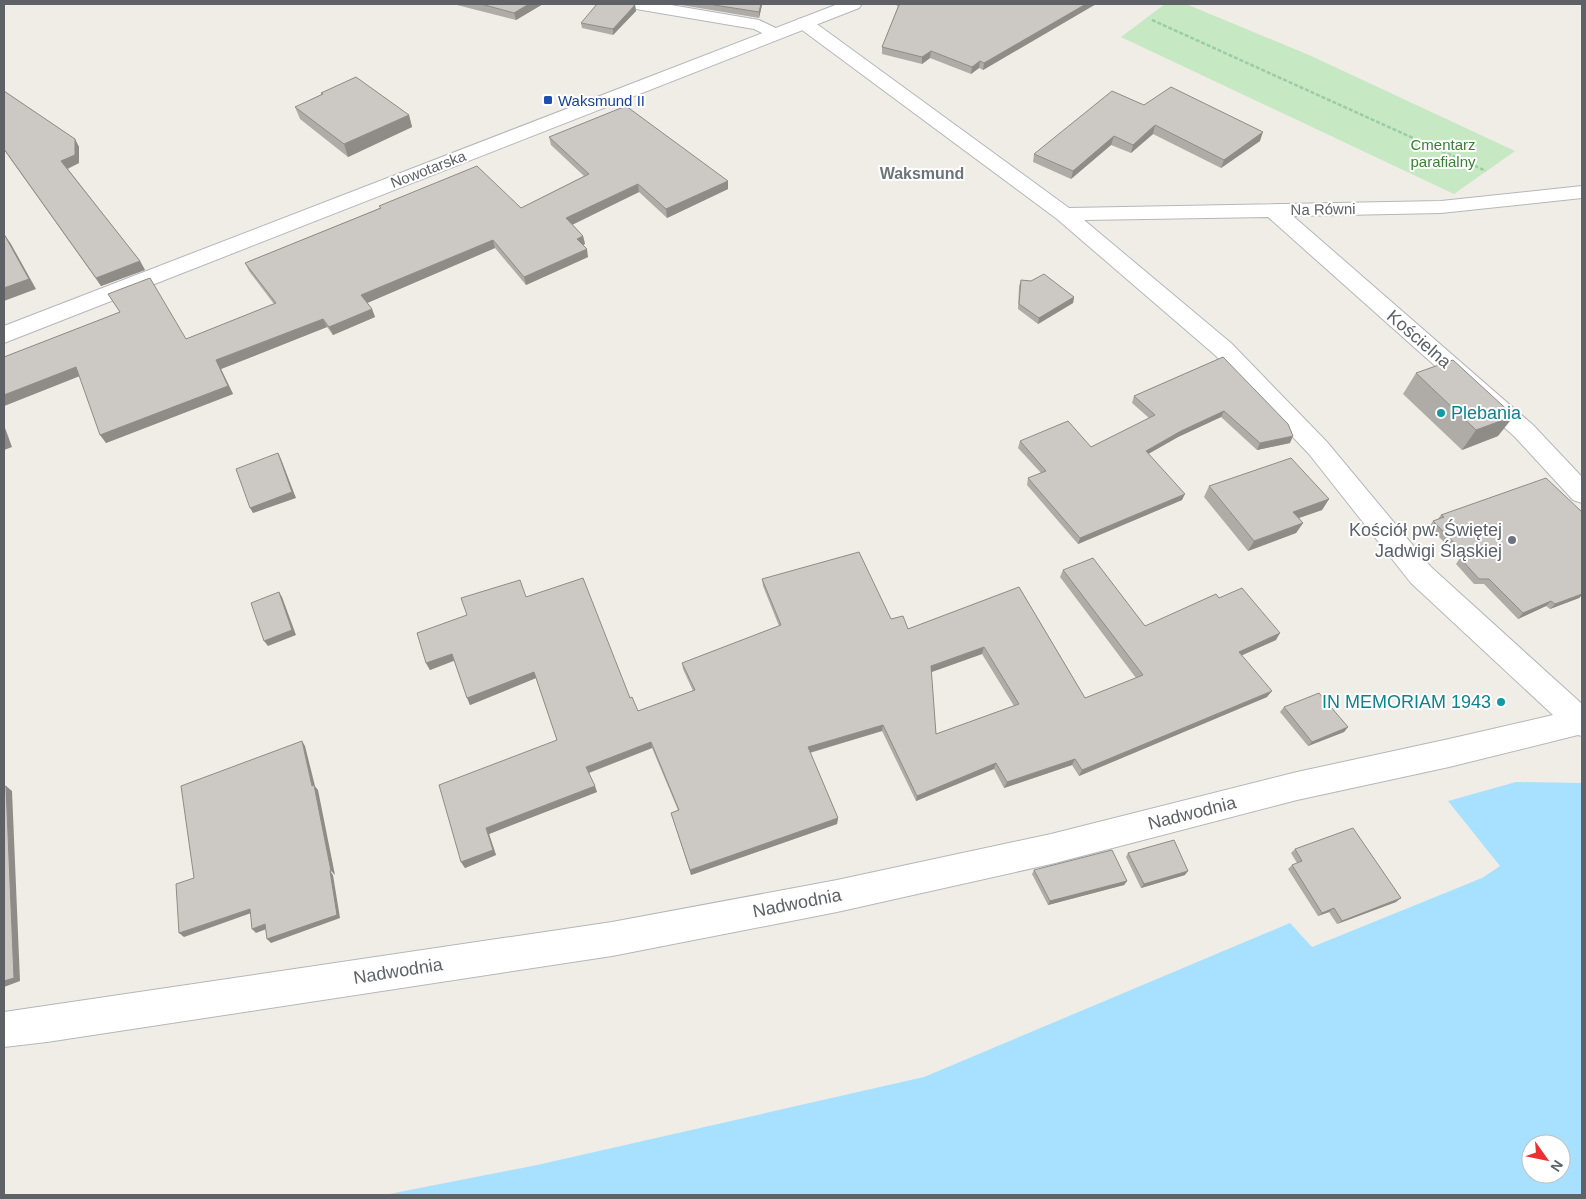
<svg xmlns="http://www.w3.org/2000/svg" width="1586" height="1199" font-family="Helvetica,sans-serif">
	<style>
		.green { fill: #c6e8c2 }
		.water { fill: #a7e1ff; fill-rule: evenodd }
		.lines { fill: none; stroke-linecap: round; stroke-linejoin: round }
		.street-casing { stroke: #b3b7bb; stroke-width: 2 }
		.secondary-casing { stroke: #b2b6bb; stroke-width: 2 }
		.path { stroke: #9ccca5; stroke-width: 2.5; stroke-dasharray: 4 2; stroke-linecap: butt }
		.street { fill: #fff; fill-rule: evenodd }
		.secondary { fill: #fff; fill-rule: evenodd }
		.wall { fill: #afaca8; fill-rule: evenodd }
		.shaded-wall { fill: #8f8c88 }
		.building { fill: #ccc8c3; stroke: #8f8c88; fill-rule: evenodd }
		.transit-dot { fill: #1a4fb4; stroke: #fff; stroke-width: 2 }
		.culture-dot { fill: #0f9aa8; stroke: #fff; stroke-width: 2 }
		.worship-dot { fill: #6b7280; stroke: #fff; stroke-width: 2 }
		.labels { text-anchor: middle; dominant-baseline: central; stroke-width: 4; stroke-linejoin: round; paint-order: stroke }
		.far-transit-label { font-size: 15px; fill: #164399; stroke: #fff; text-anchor: start }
		.far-park-label { font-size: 15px; fill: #368232; stroke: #fff }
		.far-street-label { font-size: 15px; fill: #5e6267; stroke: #fff }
		.far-quarter-label { font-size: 16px; font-weight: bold; fill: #6e7579; stroke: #fff }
		.street-label { font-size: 18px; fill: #5e6267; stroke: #fff }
		.culture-label { font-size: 18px; fill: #0d838f; stroke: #fff; text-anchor: start }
		.worship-label { font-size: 18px; fill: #5b616d; stroke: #fff; text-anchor: end }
	</style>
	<rect width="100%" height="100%" fill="#f0ede6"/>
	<path class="green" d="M1165 4H1186L1309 55 1515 151 1454 194 1121 37Z"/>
	<path class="water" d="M1516 782 1582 783V1195H384L537 1165 924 1077 1290 923 1312 947 1482 878 1500 866 1448 801ZM1531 1144H1561V1174H1531Z"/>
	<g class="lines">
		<g class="street-casing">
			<g id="street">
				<path d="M627 4H665L759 20 780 30 783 34 780 38 774 39 754 29 636 9 630 8Z"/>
				<path d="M804 18 810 19 1069 208 1441 201 1582 186V198L1441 213 1293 216 1533 425 1582 477V503L1573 500 1515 437 1268 217 1084 220 1231 343 1327 442 1431 567 1582 704V736L1578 735 1449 767 1297 800 1051 864 837 912 612 956 47 1042 4 1047V1012L612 922 837 880 1051 834 1297 772 1449 739 1553 715 1411 583 1309 454 1215 355 1057 219 798 27 795 23 798 19Z"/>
			</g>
		</g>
		<g class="secondary-casing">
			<path id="secondary" d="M838 4H862L859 8 4 343V326Z"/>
		</g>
		<path class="path" d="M1152 20 1486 171"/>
		<use href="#street" class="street"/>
		<use href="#secondary" class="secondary"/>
	</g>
	<g class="wall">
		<path d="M453 4H543L516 20Z"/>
		<path d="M675 4H762V5L759 18Z"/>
		<path d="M893 4H1096L983 70 979 68 971 74 930 58 922 64 882 54V47L898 6Z"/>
		<path d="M635 5 636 11 613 35 582 28 581 23Z"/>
		<path d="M4 91 75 139 79 147V163L68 169 140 261 145 270 101 286 4 150Z"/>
		<path d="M321 93 409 115 412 127 348 157 300 119 295 107 322 94Z"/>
		<path d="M1144 105 1260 141 1221 168 1153 134 1131 153 1111 145 1071 179 1033 162 1034 154Z"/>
		<path d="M549 137 728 181V189L667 218 639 192 572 224 583 236 585 244 583 245 588 257 526 285 495 248 367 303 372 309 375 317 333 335 327 327 221 369 233 394 106 443 80 376 4 406V357L120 312 108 294 186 339 274 304 249 271 245 263 380 208 379 206 521 208 584 176 551 145Z"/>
		<path d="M1021 280 1031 281 1074 297 1073 303 1038 324 1018 309 1019 286Z"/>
		<path d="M1223 357 1290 443 1257 450 1221 417 1178 437 1148 454 1182 500 1078 544 1027 485 1028 478 1041 473 1018 448 1020 441 1091 447 1149 418 1132 403 1134 396Z"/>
		<path d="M1416 373 1498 436 1462 450 1403 394Z"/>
		<path d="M1209 486 1329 499 1322 510 1299 518 1303 523 1296 533 1248 551 1204 497Z"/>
		<path d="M1582 512V595L1579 598 1550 609 1546 606 1518 619 1484 584H1474L1456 564 1460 558 1429 527 1433 521 1437 520 1441 515Z"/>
		<path d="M1063 570 1145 626 1219 598 1276 640 1241 655 1267 697 1079 776 1072 765 1004 788 994 769 916 801 882 731 810 753 838 818 837 824 691 875 671 813 678 810 652 748 589 773 597 792 489 834 496 855 465 868 461 862 557 740 536 678 470 705 454 661 430 670 426 663 526 597 630 698 638 711 693 691 683 669 682 663 779 626 763 586 762 579 891 619 908 629 1019 587 1085 698 1136 678 1060 577ZM982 654 1014 706 936 734 931 672Z"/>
		<path d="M1284 707 1348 727 1344 732 1308 746 1280 712Z"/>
		<path d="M1295 849 1396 902 1337 924 1329 912 1318 916 1288 869 1292 865 1297 863 1291 853Z"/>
		<path d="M1128 853 1185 875 1141 888 1126 857Z"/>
		<path d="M1034 870 1127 881 1124 885 1048 905 1032 874Z"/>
	</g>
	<g class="shaded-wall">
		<path d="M529 4H543L516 20 514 13Z"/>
		<path d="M761 4H762V5L759 18V12Z"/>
		<path d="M1086 4H1096L983 70 984 63Z"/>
		<path d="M635 5 636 11 613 35V29Z"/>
		<path d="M931 51 930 58 922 64V57Z"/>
		<path d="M980 61 979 68 971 74 972 67Z"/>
		<path d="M409 115 412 127 348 157 344 144Z"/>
		<path d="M1155 125 1153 134 1131 153 1133 145Z"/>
		<path d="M1263 132 1260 141 1221 168 1224 160Z"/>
		<path d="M1114 136 1111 145 1071 179 1073 171Z"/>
		<path d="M75 139 79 147V163L66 169 61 161Z"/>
		<path d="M728 181V189L667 218 666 209Z"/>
		<path d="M638 184 639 192 568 227 566 218Z"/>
		<path d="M4 234 11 244 36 289 4 301Z"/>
		<path d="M583 236 585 244 578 247 577 239Z"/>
		<path d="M493 240 495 248 365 304 361 295Z"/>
		<path d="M587 249 588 257 526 285 524 277Z"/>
		<path d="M140 261 145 270 101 286 96 278Z"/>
		<path d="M1074 297 1073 303 1038 324 1039 318Z"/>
		<path d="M372 309 375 317 333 335 329 327Z"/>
		<path d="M323 319 327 327 221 369 233 394 106 443 100 435 216 360Z"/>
		<path d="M76 367 82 375 4 406V395Z"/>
		<path d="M1224 411 1221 417 1178 437 1143 457 1146 451 1181 431Z"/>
		<path d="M1514 416 1498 436 1462 450 1476 430Z"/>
		<path d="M4 425 12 447 4 450Z"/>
		<path d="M1293 436 1290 443 1257 450 1260 443Z"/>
		<path d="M278 453 281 459 296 498 253 513 250 508Z"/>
		<path d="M1185 494 1182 500 1078 544 1080 538Z"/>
		<path d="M1329 499 1322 510 1287 522 1293 512Z"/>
		<path d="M1303 523 1296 533 1248 551 1254 541Z"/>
		<path d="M279 592 282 597 296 635 268 646 264 641Z"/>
		<path d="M1582 594V595L1579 598 1550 609 1555 604Z"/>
		<path d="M1551 601 1546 606 1518 619 1523 613Z"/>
		<path d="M1280 633 1276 640 1234 659 1239 652Z"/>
		<path d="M984 647 982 654 929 673 931 666Z"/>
		<path d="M452 654 455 660 430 670 426 663Z"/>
		<path d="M534 672 536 678 470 705 467 698Z"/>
		<path d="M1272 691 1267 697 1079 776 1082 770Z"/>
		<path d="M883 725 882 731 808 753V747Z"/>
		<path d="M1348 727 1344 732 1308 746 1312 742Z"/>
		<path d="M302 741 305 746 315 786 314 785 318 790 335 875 331 871Z"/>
		<path d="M651 742 652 748 588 773 586 767Z"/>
		<path d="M1075 759 1072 765 1004 788 1007 782Z"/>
		<path d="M996 763 994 769 916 801 917 796Z"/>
		<path d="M6 786 12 791 20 981 4 987Z"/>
		<path d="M595 786 597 792 489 834 496 855 465 868 461 862 486 828Z"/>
		<path d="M838 818 837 824 691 875 690 870Z"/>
		<path d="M330 871 333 875 340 918 271 943 267 939Z"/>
		<path d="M1188 871 1185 875 1141 888 1144 884Z"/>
		<path d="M1127 881 1124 885 1048 905 1050 901Z"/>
		<path d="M1401 898 1396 902 1337 924 1342 921Z"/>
		<path d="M1334 908 1329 912 1318 916 1322 913Z"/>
		<path d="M250 909 254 912 184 937 179 933Z"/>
		<path d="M265 924 269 928 256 933 252 929Z"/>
	</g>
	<g class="building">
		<path d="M481 4H529L514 13Z"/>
		<path d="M597 4H629L635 5 613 29 581 23Z"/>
		<path d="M708 4H761L759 12Z"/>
		<path d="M902 4H1086L984 63 980 61 972 67 931 51 922 57 882 47 899 5Z"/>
		<path d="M356 77 409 115 344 144 295 107 323 94 321 93Z"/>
		<path d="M1171 87 1263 132 1224 160 1155 125 1133 145 1114 136 1073 171 1034 154 1112 91 1144 105Z"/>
		<path d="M4 91 75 139V155L61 161 140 261 96 278 4 149Z"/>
		<path d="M626 106 728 181 666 209 638 184 566 218 583 236 577 239 587 249 524 277 493 240 361 295 372 309 329 327 323 319 216 360 228 386 100 435 76 367 4 395V357L120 312 108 294 150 278 186 339 276 303 245 263 381 208 379 206 477 166 521 208 589 174 549 137Z"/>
		<path d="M4 234 29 279 4 288Z"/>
		<path d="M1044 274 1074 297 1039 318 1019 304 1021 280 1031 281Z"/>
		<path d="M1223 357 1288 424 1293 436 1260 443 1224 411 1181 431 1146 451 1185 494 1080 538 1028 478 1046 471 1020 441 1068 421 1091 447 1155 415 1134 396Z"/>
		<path d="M1453 360 1514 416 1476 430 1416 373Z"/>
		<path d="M278 453 292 492 250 508 236 469Z"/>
		<path d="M1291 458 1329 499 1293 512 1303 523 1254 541 1209 486Z"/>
		<path d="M1546 478 1582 512V589L1581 590 1582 591V594L1555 604 1551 601 1523 613 1489 579H1479L1461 559 1464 553 1433 521 1444 517 1441 515Z"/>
		<path d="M859 552 891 619 903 616 908 629 1019 587 1085 698 1143 675 1063 570 1093 558 1145 626 1216 594 1219 598 1242 588 1280 633 1239 652 1272 691 1082 770 1075 759 1007 782 996 763 917 796 883 725 808 747 838 818 690 870 671 813 679 810 651 742 586 767 595 786 486 828 493 850 461 862 439 785 557 740 534 672 467 698 452 654 426 663 417 633 467 615 461 598 520 580 526 597 583 578 630 698 632 697 638 711 695 690 682 663 781 625 762 579ZM984 647 1019 704 936 734 931 666Z"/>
		<path d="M279 592 292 630 264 641 251 603Z"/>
		<path d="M1319 693 1348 727 1312 742 1284 707Z"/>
		<path d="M302 741 312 786 314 785 331 871H330L337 915 267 939 265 924 252 929 250 909 179 933 176 884 194 878 181 786Z"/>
		<path d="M6 786 14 978 4 981V787Z"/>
		<path d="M1353 828 1401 898 1342 921 1334 908 1322 913 1292 865 1302 861 1295 849Z"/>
		<path d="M1174 840 1188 871 1144 884 1128 853Z"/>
		<path d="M1112 850 1127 881 1050 901 1034 870Z"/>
	</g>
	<rect class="transit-dot" x="543" y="95" width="10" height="10" rx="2.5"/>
	<g class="culture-dot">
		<circle cx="1441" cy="413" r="5"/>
		<circle cx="1501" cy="702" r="5"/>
	</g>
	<circle class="worship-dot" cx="1512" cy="540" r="5"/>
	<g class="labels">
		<g class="far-transit-label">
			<text x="558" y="100">Waksmund II</text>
		</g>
		<g class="far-park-label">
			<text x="1443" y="144">Cmentarz<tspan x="1443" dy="17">parafialny</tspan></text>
		</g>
		<g class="far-street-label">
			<text transform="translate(428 169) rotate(-21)">Nowotarska</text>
			<text transform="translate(1323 209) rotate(-1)">Na Równi</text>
		</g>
		<g class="far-quarter-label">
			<text x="922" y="173">Waksmund</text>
		</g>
		<g class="street-label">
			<text transform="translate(1419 339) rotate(41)">Kościelna</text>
			<text transform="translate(1192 813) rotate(-14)">Nadwodnia</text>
			<text transform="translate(797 903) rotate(-11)">Nadwodnia</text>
			<text transform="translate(398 971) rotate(-9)">Nadwodnia</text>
		</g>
		<g class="culture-label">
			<text x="1451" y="413">Plebania</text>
			<text x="1491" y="702" text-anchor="end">IN MEMORIAM 1943</text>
		</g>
		<g class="worship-label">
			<text x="1502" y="530">Kościół pw. Świętej<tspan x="1502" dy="21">Jadwigi Śląskiej</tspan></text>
		</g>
	</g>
	<rect width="1586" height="1199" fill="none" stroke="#5e6267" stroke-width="10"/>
	<g transform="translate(1546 1159) rotate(123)"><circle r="24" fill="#ffffff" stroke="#bfc0c2"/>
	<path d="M0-4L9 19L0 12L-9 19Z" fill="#ed2f32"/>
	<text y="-8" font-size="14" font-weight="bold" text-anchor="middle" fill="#5e6267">N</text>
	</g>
</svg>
